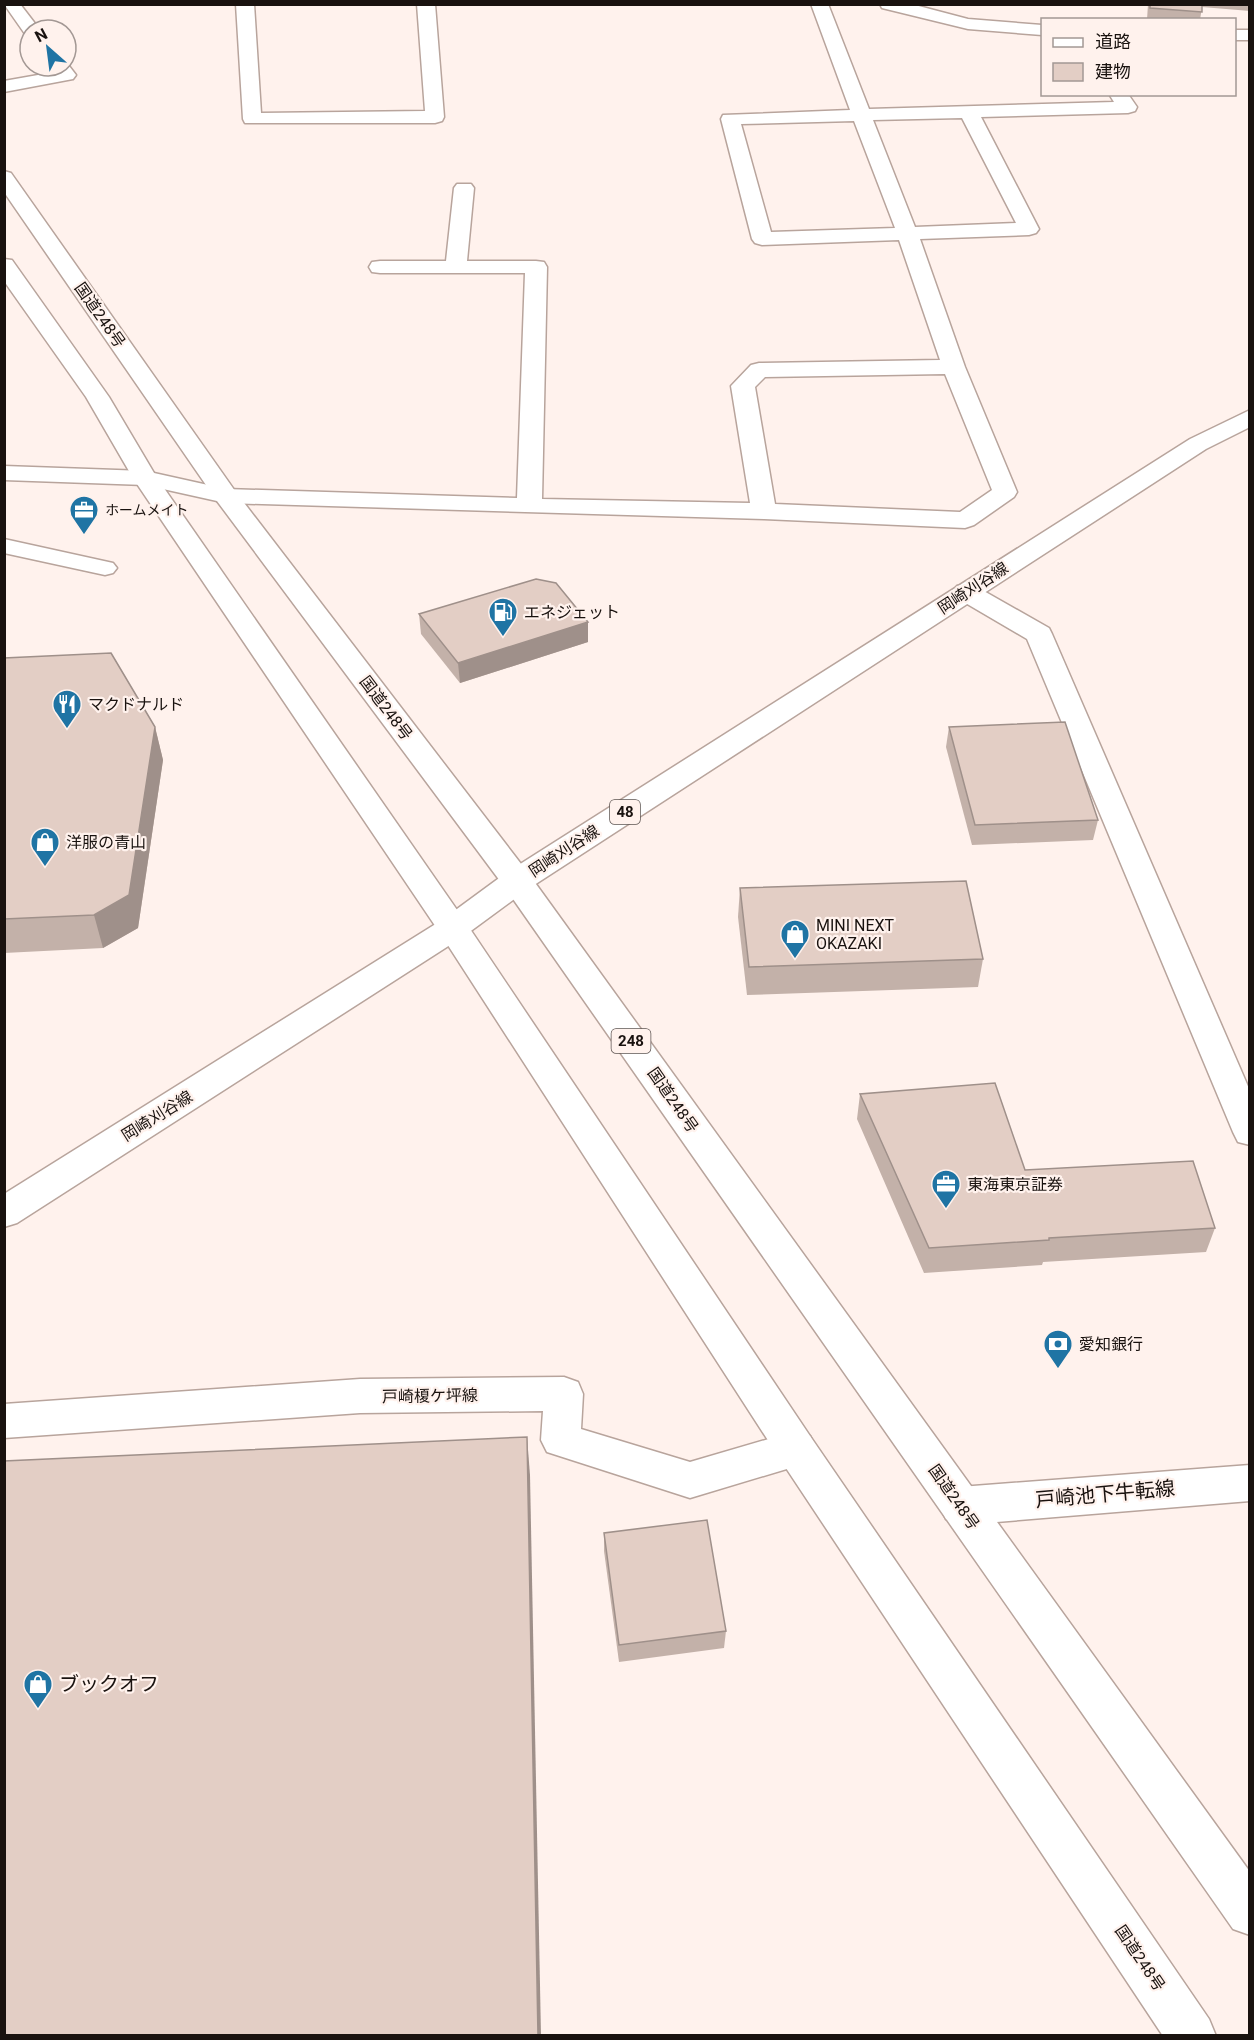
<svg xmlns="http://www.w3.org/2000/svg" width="1254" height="2040" font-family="Roboto,'Noto Sans JP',sans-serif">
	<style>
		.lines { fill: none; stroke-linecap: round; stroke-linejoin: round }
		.lane-casing { stroke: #b8a49c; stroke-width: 3 }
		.street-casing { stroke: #b8a49c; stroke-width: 3 }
		.primary-casing { stroke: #b8a49c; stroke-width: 3 }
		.highway-casing { stroke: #b8a49c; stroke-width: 3 }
		.lane { fill: #fff; fill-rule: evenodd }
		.street { fill: #fff; fill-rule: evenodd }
		.primary { fill: #fff; fill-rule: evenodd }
		.highway { fill: #fff; fill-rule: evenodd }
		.wall { fill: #c3b1a9 }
		.shaded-wall { fill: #9f908a }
		.building { fill: #e3cec5; stroke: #9f908a; stroke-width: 1.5 }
		.labels { text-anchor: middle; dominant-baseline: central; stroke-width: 4.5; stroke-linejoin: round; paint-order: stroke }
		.far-poi-label { font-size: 14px; fill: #19120f; stroke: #fff2ed; text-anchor: start }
		.shield { fill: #fff2ed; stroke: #5e5552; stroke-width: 1.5 }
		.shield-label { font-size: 15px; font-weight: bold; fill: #19120f }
		.street-label { font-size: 16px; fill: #19120f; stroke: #fff2ed }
		.poi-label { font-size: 16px; fill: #19120f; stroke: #fff2ed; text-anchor: start }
		.near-street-label { font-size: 20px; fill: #19120f; stroke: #fff2ed }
		.near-poi-label { font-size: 20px; fill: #19120f; stroke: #fff2ed; text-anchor: start }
	</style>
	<rect width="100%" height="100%" fill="#fff2ed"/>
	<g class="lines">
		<g class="lane-casing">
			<path id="lane" d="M4 539 113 563 117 568 113 573 105 575 4 553Z"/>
		</g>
		<g class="street-casing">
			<g id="street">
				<path d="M4 4H20L40 30H30V35L25 34Z"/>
				<path d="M236 4H254L261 113 425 111 417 4H435L444 117 442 121 435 123H245L243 119Z"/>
				<path d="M811 4H828L869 109 1114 102 1109 94H1128L1137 107 1135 111 1128 113 981 117 1039 229 1036 233 1029 235 920 239 965 367 1017 492 1014 497 974 525 965 528 764 519 226 503 145 485 4 480V466L145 471 226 489 517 498 525 273H380L372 272 369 267 372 262 380 261H446L454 188 457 184H471L474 188 467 261H536L544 262 547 267 542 499 750 503 731 386 751 365 759 363 940 360 899 240 762 245 755 243 752 239 721 119 723 115 850 110ZM962 118 1016 223 915 227 873 120ZM854 121 895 228 771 232 741 124ZM945 374 992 490 960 512 775 504 755 387 765 377Z"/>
				<path d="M880 4H911L968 19 1042 25V35L968 29 882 8Z"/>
				<rect x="1234" y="30" width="16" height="10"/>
				<path d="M66 62 76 75 73 79 4 92V81L55 72 51 66H66Z"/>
				<path d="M966 584 975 586 1049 628 1052 634 1250 1091V1145L1238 1142 1233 1132 1027 639 957 598 953 592 957 586Z"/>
				<path d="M564 1377 578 1382 583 1394 581 1429 690 1462 796 1431 810 1436 816 1449 810 1462 690 1498 547 1452 541 1440 543 1411 360 1413 4 1438V1404L360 1379Z"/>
				<path d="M1250 1465V1501L960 1525 946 1519 940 1506 946 1493 960 1487Z"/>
			</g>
		</g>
		<g class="primary-casing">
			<path id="primary" d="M1250 410V427L1206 449 528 889 464 936 17 1223 4 1227V1194L442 920 506 873 1190 439Z"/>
		</g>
		<g class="highway-casing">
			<g id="highway">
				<path d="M4 171 11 173 235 491 528 873 1250 1872V1935L1233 1929 506 889 217 501 4 192Z"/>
				<path d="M4 259 12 260 109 397 157 478 464 920 810 1436 1209 2019 1216 2036H1163L782 1462 442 936 133 478 86 397 4 281Z"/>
			</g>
		</g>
		<use href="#lane" class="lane"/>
		<use href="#street" class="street"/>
		<use href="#primary" class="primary"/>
		<use href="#highway" class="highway"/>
	</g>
	<g class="wall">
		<path d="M1148 4H1250V11L1202 7 1200 20H1147Z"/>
		<path d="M419 614 588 622V642L460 683 421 634Z"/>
		<path d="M4 658 155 727 163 760 138 928 103 948 4 953Z"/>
		<path d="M949 727 1098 820 1093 840 972 845 946 747Z"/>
		<path d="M740 888 983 959 978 987 747 995 738 917Z"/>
		<path d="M860 1094 1025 1170 1215 1228 1206 1252 1043 1262 1042 1265 924 1273 857 1119Z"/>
		<path d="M604 1533 726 1631 724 1648 619 1662 604 1551Z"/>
	</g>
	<g class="shaded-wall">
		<path d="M588 622V642L460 683 458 663Z"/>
		<path d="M155 727 163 760 138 928 103 948 94 915Z"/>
		<path d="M527 1437 530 1475 541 2036H538Z"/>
	</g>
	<g class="building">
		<path d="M1150 4H1202V12L1150 8Z"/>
		<path d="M536 579 556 583 588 622 458 663 419 614Z"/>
		<path d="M111 653 155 727 129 895 94 915 4 919V658Z"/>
		<path d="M1065 722 1098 820 975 825 949 727Z"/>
		<path d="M966 881 983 959 749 967 740 888Z"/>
		<path d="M995 1083 1025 1170 1193 1161 1215 1228 1049 1238V1240L929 1248 860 1094Z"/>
		<path d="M527 1437 538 2036H4V1461Z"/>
		<path d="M707 1520 726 1631 619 1645 604 1533Z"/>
	</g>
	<defs>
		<g id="office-pin" transform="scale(1.5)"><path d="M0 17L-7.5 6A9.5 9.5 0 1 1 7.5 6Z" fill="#1f74a4" stroke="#fff2ed"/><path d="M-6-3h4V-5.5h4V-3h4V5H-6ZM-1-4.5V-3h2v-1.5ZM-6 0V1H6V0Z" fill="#fff"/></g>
		<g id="fuel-pin" transform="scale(1.5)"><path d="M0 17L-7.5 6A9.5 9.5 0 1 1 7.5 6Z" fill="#1f74a4" stroke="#fff2ed"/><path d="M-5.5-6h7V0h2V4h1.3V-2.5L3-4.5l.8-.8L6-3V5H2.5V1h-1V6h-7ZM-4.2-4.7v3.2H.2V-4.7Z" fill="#fff"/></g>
		<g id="restaurant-pin" transform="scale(1.5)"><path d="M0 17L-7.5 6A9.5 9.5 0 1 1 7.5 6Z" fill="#1f74a4" stroke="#fff2ed"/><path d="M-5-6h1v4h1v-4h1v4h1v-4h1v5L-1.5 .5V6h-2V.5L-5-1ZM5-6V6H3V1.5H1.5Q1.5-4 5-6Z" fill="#fff"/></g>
		<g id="shop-pin" transform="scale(1.5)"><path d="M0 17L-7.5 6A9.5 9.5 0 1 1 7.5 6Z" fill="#1f74a4" stroke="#fff2ed"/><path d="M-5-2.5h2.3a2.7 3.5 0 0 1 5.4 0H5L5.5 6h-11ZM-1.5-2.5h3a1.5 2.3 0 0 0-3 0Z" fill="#fff"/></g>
		<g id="bank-pin" transform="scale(1.5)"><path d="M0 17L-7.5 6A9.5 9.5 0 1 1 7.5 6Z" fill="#1f74a4" stroke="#fff2ed"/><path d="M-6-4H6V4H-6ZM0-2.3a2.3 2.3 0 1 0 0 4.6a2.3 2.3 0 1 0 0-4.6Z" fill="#fff"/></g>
	</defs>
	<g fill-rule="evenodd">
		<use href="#office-pin" x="84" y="510"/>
		<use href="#fuel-pin" x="503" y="612"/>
		<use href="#restaurant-pin" x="67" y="704"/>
		<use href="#shop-pin" x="45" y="842"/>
		<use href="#shop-pin" x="795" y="934"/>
		<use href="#office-pin" x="946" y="1184"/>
		<use href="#bank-pin" x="1058" y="1344"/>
		<use href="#shop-pin" x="38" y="1684"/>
	</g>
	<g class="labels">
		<g class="far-poi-label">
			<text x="105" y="510">ホームメイト</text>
		</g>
		<g class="shield">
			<rect x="610" y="800" width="30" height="24" rx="4.5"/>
			<rect x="611.5" y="1029" width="39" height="24" rx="4.5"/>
		</g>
		<g class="shield-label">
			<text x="625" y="812">48</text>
			<text x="631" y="1041">248</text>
		</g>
		<g class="street-label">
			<text transform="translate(100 315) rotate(55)">国道248号</text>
			<text transform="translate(973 588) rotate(-33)">岡崎刈谷線</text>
			<text transform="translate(386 708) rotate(53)">国道248号</text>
			<text transform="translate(564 851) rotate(-33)">岡崎刈谷線</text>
			<text transform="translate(673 1100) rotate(55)">国道248号</text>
			<text transform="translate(157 1116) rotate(-32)">岡崎刈谷線</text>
			<text transform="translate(430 1396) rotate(-1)">戸崎榎ケ坪線</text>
			<text transform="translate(954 1497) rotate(55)">国道248号</text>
			<text transform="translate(1140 1958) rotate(56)">国道248号</text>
		</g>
		<g class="poi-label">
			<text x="524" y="612">エネジェット</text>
			<text x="88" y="704">マクドナルド</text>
			<text x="66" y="842">洋服の青山</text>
			<text x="816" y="925">MINI NEXT<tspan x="816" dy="18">OKAZAKI</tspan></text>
			<text x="967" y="1184">東海東京証券</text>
			<text x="1079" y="1344">愛知銀行</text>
		</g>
		<g class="near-street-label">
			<text transform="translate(1105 1494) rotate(-5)">戸崎池下牛転線</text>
		</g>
		<g class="near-poi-label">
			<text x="59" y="1684">ブックオフ</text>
		</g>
	</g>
	<rect width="1254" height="2040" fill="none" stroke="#19120f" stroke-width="12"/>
	<rect x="1041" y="18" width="195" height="78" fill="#fff2ed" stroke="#a39894" stroke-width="1.5"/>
	<rect x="1053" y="38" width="30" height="9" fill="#ffffff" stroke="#a39894" stroke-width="1.5"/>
	<text x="1095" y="48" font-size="18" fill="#19120f">道路</text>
	<rect x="1053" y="63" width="30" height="18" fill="#e3cec5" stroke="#a39894" stroke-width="1.5"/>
	<text x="1095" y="78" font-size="18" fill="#19120f">建物</text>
	<g transform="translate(48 48) rotate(332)"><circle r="28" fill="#fff2ed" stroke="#a39894" stroke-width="1.5"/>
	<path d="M0-4.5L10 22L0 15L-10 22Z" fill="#1f74a4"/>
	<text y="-9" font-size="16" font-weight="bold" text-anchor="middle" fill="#19120f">N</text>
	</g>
</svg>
